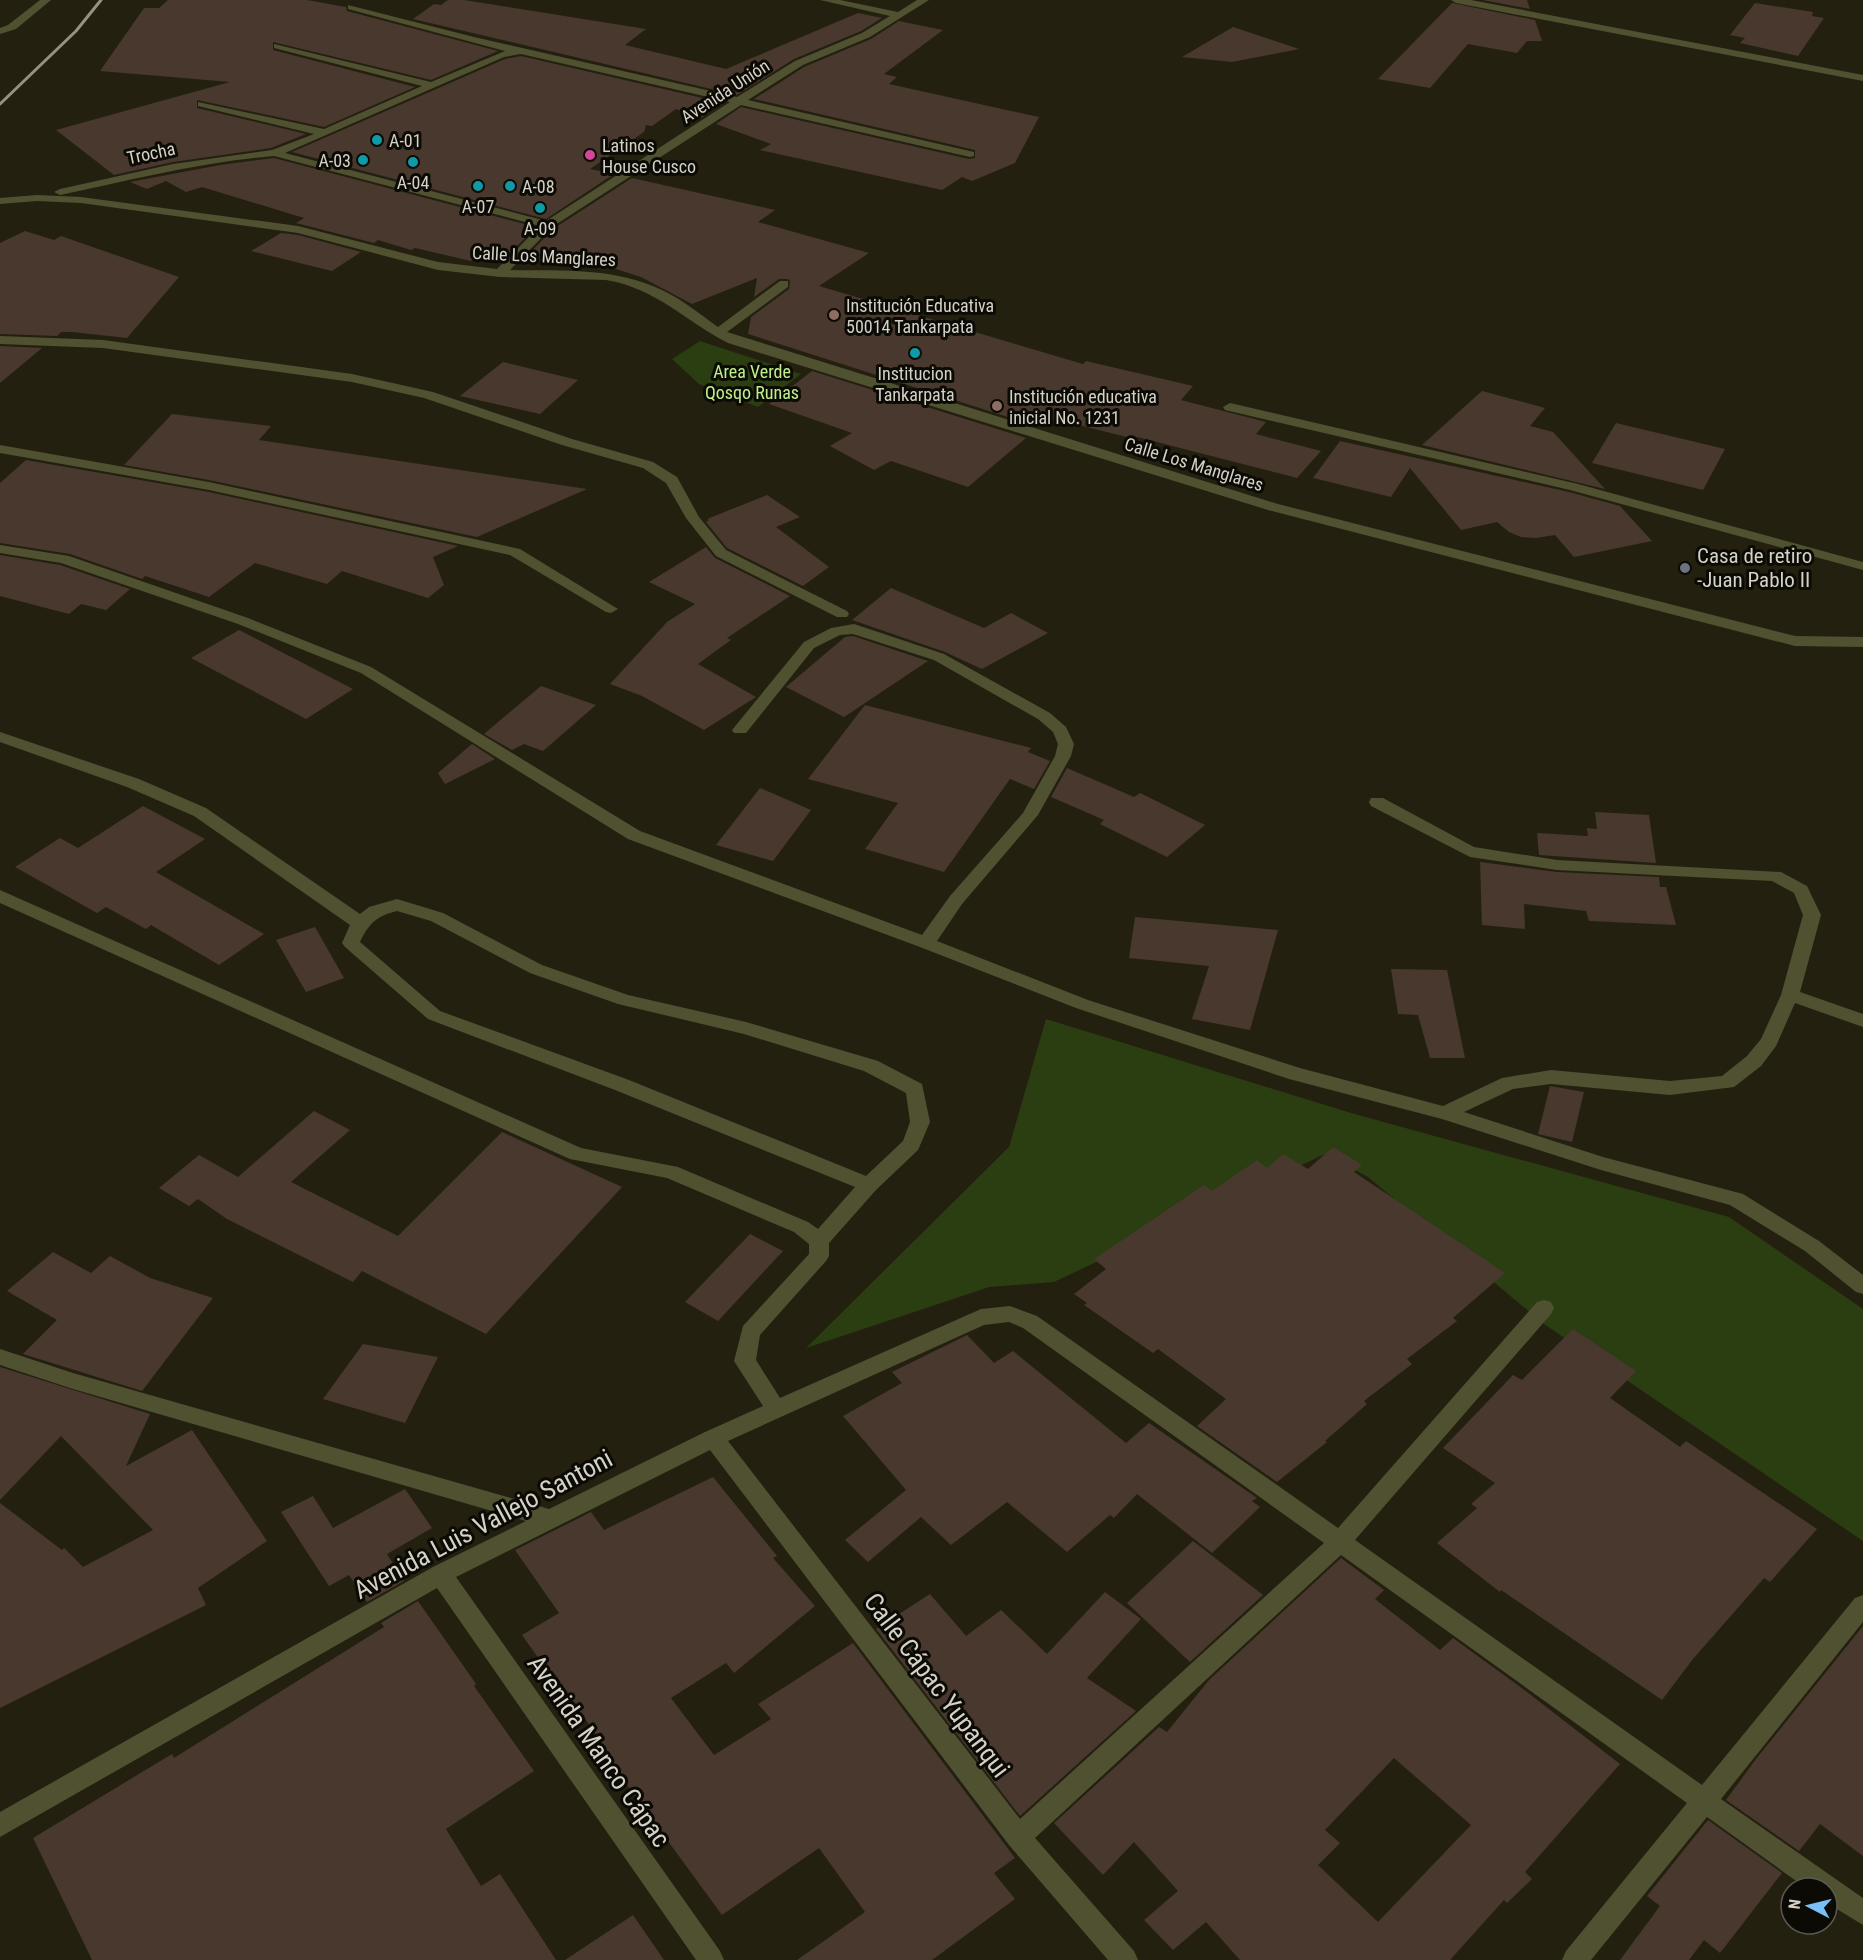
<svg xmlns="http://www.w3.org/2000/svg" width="1863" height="1960" font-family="'Roboto Condensed',sans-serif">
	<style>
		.green { fill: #2a3e11 }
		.building { fill: #48382e; fill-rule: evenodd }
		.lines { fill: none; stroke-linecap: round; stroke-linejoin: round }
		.minor { fill: #4f5131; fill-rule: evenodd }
		.rail { stroke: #959185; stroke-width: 3 }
		.culture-dot { fill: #0f9aa8; stroke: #0b0a04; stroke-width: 2 }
		.hotel-dot { fill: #d1479c; stroke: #0b0a04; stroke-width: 2 }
		.education-dot { fill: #8d6e63; stroke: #0b0a04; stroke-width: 2 }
		.worship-dot { fill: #6b7280; stroke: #0b0a04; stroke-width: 2 }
		.labels { text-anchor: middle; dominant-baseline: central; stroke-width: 6; stroke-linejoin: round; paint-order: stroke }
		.far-street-label { font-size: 18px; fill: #d4d1c7; stroke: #0b0a04 }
		.far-poi-label { font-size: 18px; fill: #d4d1c7; stroke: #0b0a04; text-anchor: start }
		.far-park-label { font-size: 18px; fill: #beef89; stroke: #0b0a04 }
		.poi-label { font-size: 21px; fill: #d4d1c7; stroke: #0b0a04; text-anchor: start }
		.near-street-label { font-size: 26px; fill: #d4d1c7; stroke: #0b0a04 }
	</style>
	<rect width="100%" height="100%" fill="#242010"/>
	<g class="green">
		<path d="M700 341 801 374 758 407 699 384 672 359Z"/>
		<path d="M1046 1019 1351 1113 1729 1217 1863 1309V1541L1544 1324 1368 1177 1325 1154 1054 1282 989 1287 806 1348 1009 1147Z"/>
	</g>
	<g class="building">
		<path d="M168 0H307L346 7 347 11 498 51 431 80 273 42V50L415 87 324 127 197 100V108L306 134 271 148 173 162 114 175 56 130 230 82 100 71 144 8H159Z"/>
		<path d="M448 0H464L646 29 625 45 726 69 858 13 882 18 861 31 794 59 737 95 413 19 434 4 441 5Z"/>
		<path d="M1483 0H1527L1530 9Z"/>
		<path d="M1452 3 1535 20 1542 41H1527L1517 53 1468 44 1430 88 1378 79Z"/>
		<path d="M1755 3 1813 12 1812 16 1824 18 1798 56 1740 43 1745 38 1730 35Z"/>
		<path d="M899 21 943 30 884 74 897 77 889 84 1039 117 1015 163 972 181 962 177 942 190 760 150 771 144 716 124 741 107 969 159 975 158V150L754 99 804 67 871 39Z"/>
		<path d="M1233 27 1299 49 1232 62 1182 57Z"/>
		<path d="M521 56 724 103 701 118 676 109 652 126 646 125 644 132 590 169 614 174 546 219 292 152 505 59Z"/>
		<path d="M274 158 536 227 504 259 478 256 471 261 415 248 411 250 378 240 374 243 296 223 304 218 202 187 186 192 166 181 147 189 130 182 220 165Z"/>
		<path d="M632 178 775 210 758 222 869 253 819 286 1083 364 1086 361 1193 386 1181 400 1266 422 1256 434 1321 451 1297 478 1137 437 1135 439 1075 424 1049 419 1039 427 748 334 751 317 789 289 790 281 788 279H779L754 297 757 278 692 304 641 277 575 256 568 265 523 260 553 229Z"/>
		<path d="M25 231 54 240 61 236 179 277 127 338 72 332H61L57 336 0 334V243Z"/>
		<path d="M281 233 298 235 361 252 332 271 251 251Z"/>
		<path d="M0 346 42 348 0 383Z"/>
		<path d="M503 362 578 380 540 414 460 396Z"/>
		<path d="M812 371 1026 438 968 487 891 461 874 470 830 446 852 433 769 404Z"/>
		<path d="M1482 391 1545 408 1530 426 1553 432 1605 489 1422 445Z"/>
		<path d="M172 414 271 426 259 440 587 489 477 537 209 480 124 465Z"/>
		<path d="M1616 423 1725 449 1703 490 1592 463Z"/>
		<path d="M1340 441 1569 492 1620 506 1652 541 1574 557 1555 535 1536 538 1521 537 1509 532 1497 522 1461 530 1410 468 1391 497 1313 478Z"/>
		<path d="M26 460 209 492 458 546 433 557 444 585 428 598 342 571 327 584 255 563 209 597 145 576 142 579 70 554 0 543V483Z"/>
		<path d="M767 495 800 517 776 527 829 567 803 586 727 548 706 522 709 520 707 519Z"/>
		<path d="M706 547 715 558 790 596 727 638 731 640 698 664 756 697 704 730 642 696 610 684 667 622 695 604 649 582Z"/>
		<path d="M0 555 60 565 130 589 106 610 81 604 69 614 0 596Z"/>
		<path d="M891 588 984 628 1011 613 1048 633 982 669 945 652 852 620Z"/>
		<path d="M239 630 353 689 306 719 191 658Z"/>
		<path d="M853 636 928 661 844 717 786 687 845 637Z"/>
		<path d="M541 686 596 705 543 751 524 744 512 750 484 734Z"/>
		<path d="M865 705 1031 748 1028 752 1050 761 1034 789 1010 779 944 872 865 849 898 803 808 779Z"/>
		<path d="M472 744 495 759 445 784 438 773Z"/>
		<path d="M1067 768 1134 797 1140 793 1205 825 1167 857 1100 824 1104 820 1051 797Z"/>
		<path d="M760 788 811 810 773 861 716 845Z"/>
		<path d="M143 806 205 839 156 872 264 934 219 965 151 925 146 929 106 907 97 913 15 867 60 838 78 848Z"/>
		<path d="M1595 812 1649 815 1656 863 1539 855 1537 833 1588 836 1587 828 1597 829Z"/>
		<path d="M1480 862 1557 872 1659 877 1660 887H1666L1676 925 1589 921 1586 911 1524 904 1525 929 1482 925Z"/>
		<path d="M1135 917 1278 930 1250 1030 1192 1019 1209 966 1129 958Z"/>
		<path d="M315 927 344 978 306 992 276 940Z"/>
		<path d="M1391 969 1447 970 1465 1058H1430L1418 1015 1398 1014Z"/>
		<path d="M1550 1086 1584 1092 1572 1142 1538 1134Z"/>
		<path d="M314 1111 350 1130 291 1182 398 1236 502 1132 622 1187 486 1334 362 1271 353 1282 227 1219 198 1199 189 1206 159 1188 199 1155 238 1177Z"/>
		<path d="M1333 1147 1362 1165 1354 1172 1505 1273 1453 1318 1457 1321 1407 1359 1412 1364 1364 1401 1367 1404 1325 1441 1327 1442 1277 1482 1197 1426 1226 1399 1158 1349 1153 1353 1084 1305 1087 1303 1074 1294 1106 1269 1094 1259 1204 1185 1212 1191 1257 1160 1267 1168 1283 1154 1308 1169Z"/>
		<path d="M750 1234 783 1251 718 1321 685 1302Z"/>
		<path d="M53 1252 91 1273 110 1256 150 1278 213 1298 142 1391 23 1354 57 1320 7 1291Z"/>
		<path d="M1573 1329 1636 1371 1610 1398 1680 1447 1686 1441 1817 1529 1770 1582 1764 1578 1693 1659 1662 1700 1501 1590 1500 1592 1437 1543 1477 1508 1471 1504 1495 1483 1443 1448 1513 1375 1522 1380Z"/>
		<path d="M967 1335 994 1363 1013 1351 1126 1443 1149 1423 1257 1498 1252 1501 1260 1507 1212 1553 1137 1494 1114 1518 1110 1515 1067 1552 1007 1502 951 1545 921 1517 868 1562 845 1540 906 1490 843 1416 902 1383 892 1372Z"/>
		<path d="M363 1344 438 1357 405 1423 323 1399Z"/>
		<path d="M0 1367 150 1414 126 1466 192 1430 267 1541 198 1588 206 1605 0 1708V1503L62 1550 64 1548 83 1567 153 1530 61 1436 0 1500Z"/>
		<path d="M713 1477 777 1556 773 1558 815 1606 734 1673 726 1663 671 1698 714 1755 771 1719 758 1704 853 1643 1015 1858 994 1873 1015 1899 932 1960H797L865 1912 819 1848 722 1915 608 1759 611 1757 555 1674 551 1676 522 1635 559 1613 515 1550 591 1512 604 1530Z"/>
		<path d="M405 1489 432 1528 387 1554 404 1581 367 1602 349 1575 329 1586 281 1512 313 1496 333 1528Z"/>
		<path d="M1193 1541 1263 1595 1190 1662 1127 1603Z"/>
		<path d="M1341 1558 1384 1590 1375 1599 1440 1650 1453 1638 1519 1686 1620 1764 1525 1872 1532 1879 1507 1903 1504 1900 1450 1960H1240L1206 1922 1173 1950 1144 1920 1178 1891 1134 1842 1103 1875 1054 1823 1159 1727 1167 1732 1209 1680ZM1394 1758 1471 1825 1378 1922 1318 1865 1340 1843 1325 1830Z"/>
		<path d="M1105 1592 1141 1619 1087 1678 1136 1711 1020 1816 876 1629 930 1594 966 1636 1001 1610 1047 1654Z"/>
		<path d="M418 1601 476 1684 474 1686 534 1771 446 1829 481 1886 500 1874 556 1960H92L33 1838 172 1754 174 1758 384 1627 381 1623Z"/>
		<path d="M1863 1626V1856L1820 1824 1799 1851 1726 1800 1756 1759Z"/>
		<path d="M1708 1820 1782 1873 1720 1953 1704 1940 1689 1960H1620L1660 1906 1647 1896Z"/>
		<path d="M633 1915 664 1960H565Z"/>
	</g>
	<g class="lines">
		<g class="minor">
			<path d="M40 0H51L16 29 0 34V28L8 25Z"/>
			<path d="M820 0H840L898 12 917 0H929L870 37 803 65 748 100 974 152V156L970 157 741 105 552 227 510 270C564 271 615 267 664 291 683 300 701 315 718 327L780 281H788V287L727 332 1278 504 1795 636 1863 637V647L1795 646 1268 510 728 343C685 321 656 288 606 280L500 277 438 270 298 233 81 203 37 201 0 204V198L37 195 81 197 298 226 438 262 497 269 540 226 274 156C201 162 131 180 60 195L54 192 60 189 173 164 272 150 314 134 198 106V102L324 129 422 86 274 48V44L431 82 505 51 348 9V5L474 37 737 97 795 61 862 33 890 16ZM521 54 730 102 546 221 285 153 504 57Z"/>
			<path d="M1451 0H1471L1863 75V81L1456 3Z"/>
			<path d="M0 336 103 340 352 374 433 392 572 439 653 462 677 477 699 517 726 550 847 611 849 614 847 617H837L716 556 686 518 666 483 643 468 562 445 424 398 352 382 103 348 0 344Z"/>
			<path d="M1230 403 1578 484 1863 562V570L1570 490 1225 410 1223 407Z"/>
			<path d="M0 445 209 482 520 549 618 609 611 613 606 612 510 555 209 490 0 453Z"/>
			<path d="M0 545 69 556 248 618 371 667 640 831 922 935 950 896 1023 813 1055 756 1058 744 1053 732 1038 719 934 660 853 634 840 635 814 648 746 733H734L732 730 804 642 831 628 854 624 944 654 1050 713 1066 727 1074 744 1071 756 1038 815 962 904 937 941 1088 1000 1300 1068 1443 1106 1502 1078 1551 1070 1670 1081 1722 1076 1747 1056 1761 1039 1781 995 1803 915 1794 893 1772 881 1557 870 1470 857 1371 806 1369 802 1371 798H1383L1474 847 1557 860 1781 872 1807 886 1821 915 1800 992 1863 1014V1027L1795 1003 1776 1046 1761 1066 1734 1087 1670 1095 1551 1084 1513 1089 1464 1112 1603 1157 1743 1194 1819 1241 1863 1275V1294L1856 1292 1805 1251 1730 1205 1601 1170 1442 1119 1289 1079 1076 1008 920 947 628 839 361 673 238 624 61 563 0 553Z"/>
			<path d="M0 732 139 779 206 808 360 914 369 907 397 899 443 913 542 965 628 995 746 1022 878 1061 922 1084 930 1122 918 1150 876 1190 829 1243V1256L826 1261 760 1335 756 1360 780 1398 981 1309 1010 1306 1037 1316 1338 1528 1537 1302 1544 1300 1551 1302 1554 1308 1551 1314 1355 1540 1702 1785 1855 1598 1863 1595V1622L1721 1799 1863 1898V1925L1827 1903V1888H1806L1707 1817 1591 1960H1562L1566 1951 1687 1803 1341 1555 1035 1838 1134 1951 1138 1960H1108L1009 1845 710 1450 456 1577 720 1951 724 1960H696L437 1588 0 1837V1812L433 1567 526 1521 73 1389 0 1365V1349L73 1373 549 1509 705 1432 763 1406 734 1361 743 1326 809 1254V1244L794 1232 667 1178 570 1159 0 903V890L581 1148 678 1167 808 1222 818 1229 855 1187 615 1090 428 1019 345 947 342 943 350 925 194 816 127 787 0 742ZM397 911 431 921 530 973 618 1004 744 1034 864 1071 906 1093 910 1122 903 1141 866 1176 629 1080 440 1011 360 942C369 923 377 916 397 911ZM1009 1322 1023 1328 1324 1543 1020 1819 728 1441 984 1325Z"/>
		</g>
		<path class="rail" d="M0 104 76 31 101 0"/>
	</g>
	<g class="culture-dot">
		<circle cx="377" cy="140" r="6"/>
		<circle cx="363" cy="160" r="6"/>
		<circle cx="413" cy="162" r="6"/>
		<circle cx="478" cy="186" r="6"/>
		<circle cx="510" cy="186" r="6"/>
		<circle cx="540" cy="208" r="6"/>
		<circle cx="915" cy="353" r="6"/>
	</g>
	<circle class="hotel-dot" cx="590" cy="155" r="6"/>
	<g class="education-dot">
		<circle cx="834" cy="315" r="6"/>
		<circle cx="997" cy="406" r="6"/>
	</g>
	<circle class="worship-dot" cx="1685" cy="568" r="6"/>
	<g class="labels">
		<g class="far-street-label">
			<text transform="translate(725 91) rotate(-33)">Avenida Unión</text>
			<text transform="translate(151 153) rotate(-12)">Trocha</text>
			<text transform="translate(544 256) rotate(3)">Calle Los Manglares</text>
			<text transform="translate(1194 464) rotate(17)">Calle Los Manglares</text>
		</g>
		<g class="far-poi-label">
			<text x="389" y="140">A-01</text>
			<text x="602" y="145">Latinos<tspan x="602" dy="21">House Cusco</tspan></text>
			<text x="351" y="160" text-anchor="end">A-03</text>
			<text x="413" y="182" text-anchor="middle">A-04</text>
			<text x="522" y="186">A-08</text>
			<text x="478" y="206" text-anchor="middle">A-07</text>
			<text x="540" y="228" text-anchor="middle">A-09</text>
			<text x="846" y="305">Institución Educativa<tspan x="846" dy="21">50014 Tankarpata</tspan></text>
			<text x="915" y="373" text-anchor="middle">Institucion<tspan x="915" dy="21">Tankarpata</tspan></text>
			<text x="1009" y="396">Institución educativa<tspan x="1009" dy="21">inicial No. 1231</tspan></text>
		</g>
		<g class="far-park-label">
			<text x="752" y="371">Area Verde<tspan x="752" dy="21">Qosqo Runas</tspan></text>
		</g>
		<g class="poi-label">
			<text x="1697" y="556">Casa de retiro<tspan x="1697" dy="24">-Juan Pablo II</tspan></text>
		</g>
		<g class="near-street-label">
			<text transform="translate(483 1524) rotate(-28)">Avenida Luis Vallejo Santoni</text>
			<text transform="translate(937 1685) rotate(53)">Calle Cápac Yupanqui</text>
			<text transform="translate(599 1751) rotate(55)">Avenida Manco Cápac</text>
		</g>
	</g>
	<g transform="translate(1809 1906) rotate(277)"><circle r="28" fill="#0b0a04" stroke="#5b5a52" stroke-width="1.5"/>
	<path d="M0-4.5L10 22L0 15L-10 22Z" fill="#79bff8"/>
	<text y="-9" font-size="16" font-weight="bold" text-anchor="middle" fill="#d4d1c7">N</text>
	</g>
</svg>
